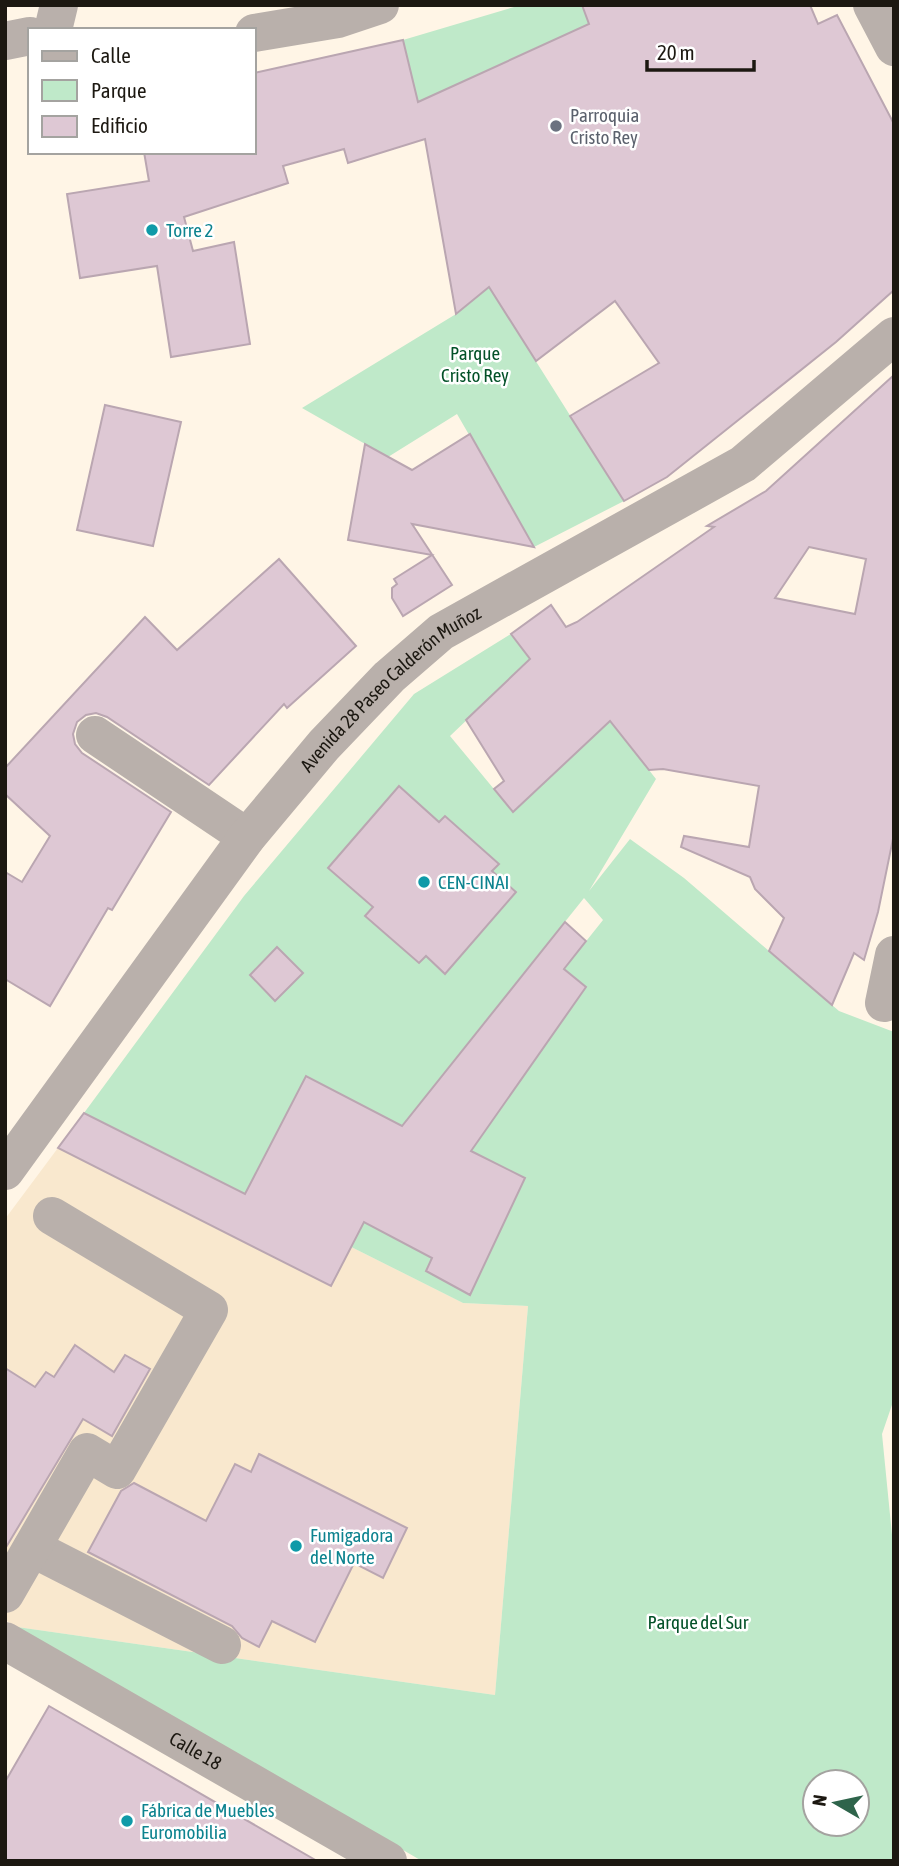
<svg xmlns="http://www.w3.org/2000/svg" width="899" height="1866" font-family="'Asap Condensed',sans-serif">
	<style>
		.built { fill: #f9e8ce }
		.green { fill: #bfe9c9; fill-rule: evenodd }
		.building { fill: #dec8d4; stroke: #baa6b1; stroke-width: 2; fill-rule: evenodd }
		.lines { fill: none; stroke-linecap: round; stroke-linejoin: round }
		.minor { stroke: #b9b0ab; stroke-width: 38 }
		.worship-dot { fill: #6b7280; stroke: #fff; stroke-width: 2.5 }
		.culture-dot { fill: #0f9aa8; stroke: #fff; stroke-width: 2.5 }
		.labels { text-anchor: middle; dominant-baseline: central; stroke-width: 5; stroke-linejoin: round; paint-order: stroke }
		.worship-label { font-size: 19px; fill: #5b616d; stroke: #fff; text-anchor: start }
		.culture-label { font-size: 19px; fill: #0d838f; stroke: #fff; text-anchor: start }
		.park-label { font-size: 19px; fill: #035128; stroke: #fff }
		.street-label { font-size: 19px; fill: #1c1811; stroke: #fff }
	</style>
	<rect width="100%" height="100%" fill="#fff5e6"/>
	<path class="built" d="M84 1113 463 1303 528 1306 495 1695 17 1627 5 1620V1219Z"/>
	<g class="green">
		<path d="M521 5H582L604 62 544 44 418 102 403 40Z"/>
		<path d="M489 287 624 501 534 547 457 414 388 457 302 408 456 314Z"/>
		<path d="M511 634 552 688 605 714 656 779 589 891 630 839 684 878 839 1011 894 1032V1399L882 1434 894 1555V1861H422L17 1627 495 1695 528 1306 463 1303 84 1113 244 896 414 694ZM493 695 576 753 513 812 450 736ZM399 787 439 822 445 816 498 863 492 871 516 892 445 973 426 956 419 963 366 916 373 907ZM584 898 603 920 564 969 586 987 485 1130 413 1112ZM306 1076 465 1159 418 1250 259 1167ZM815 1782H857V1824H815Z"/>
	</g>
	<g class="building">
		<path d="M582 5H810L818 24 837 15 894 124V290L836 342 667 477 624 501 570 416 659 363 615 301 536 361 489 287 456 314 425 139 348 163 344 149 283 166 288 183 184 217 193 251 234 242 250 344 171 357 157 266 80 278 67 194 149 181 144 152H254V73L403 40 418 102 589 24Z"/>
		<path d="M894 375V834L878 912 864 960 854 953 832 1005 769 951 784 918 755 889 750 877 681 847 684 836 749 847 759 786 663 769 649 770 610 721 513 812 494 789 504 781 466 720 530 659 511 634 551 605 566 627 577 622 714 527 707 526 766 491ZM809 547 866 559 855 614 775 598Z"/>
		<path d="M105 405 181 422 153 546 77 530Z"/>
		<path d="M470 434 534 547 412 524 452 585 403 616 392 598V588L397 584 394 579 432 555 348 540 365 444 412 470Z"/>
		<path d="M279 559 356 646 287 708 284 704 209 785 107 717 96 713 86 715 77 722 73 734 75 744 82 753 171 812 112 910 108 908 50 1006 5 979V872L22 882 50 836 5 794V768L145 617 177 650Z"/>
		<path d="M399 786 439 822 445 816 499 864 492 871 516 892 445 974 426 956 419 963 365 916 373 907 328 868Z"/>
		<path d="M565 922 586 941 564 969 586 987 471 1151 525 1178 470 1295 426 1271 432 1258 364 1222 331 1286 58 1148 84 1113 245 1194 306 1076 402 1126Z"/>
		<path d="M277 947 303 973 275 1001 250 975Z"/>
		<path d="M75 1345 114 1372 125 1355 150 1369 112 1436 83 1419 5 1549V1368L35 1387 46 1372 54 1377Z"/>
		<path d="M259 1454 407 1528 383 1578 354 1563 315 1642 272 1621 259 1647 242 1638 232 1626 88 1552 121 1491 134 1483 206 1521 235 1464 251 1472Z"/>
		<path d="M49 1706 317 1861H5V1782Z"/>
	</g>
	<g class="lines">
		<g class="minor">
			<path d="M872 5 894 47"/>
			<path d="M53 30 59 5"/>
			<path d="M254 33 338 19 380 5"/>
			<path d="M5 41 30 36"/>
			<path d="M95 735 247 837"/>
			<path d="M884 1003 894 955"/>
			<path id="s1" d="M5 1171 247 837 324 745 389 677 441 632 743 464 894 336"/>
			<path d="M32 1548 222 1645"/>
			<path d="M5 1594 87 1452 117 1470 209 1310 52 1216"/>
			<path id="s2" d="M5 1641 388 1861"/>
		</g>
	</g>
	<circle class="worship-dot" cx="556" cy="126" r="7"/>
	<g class="culture-dot">
		<circle cx="152" cy="230" r="7"/>
		<circle cx="424" cy="882" r="7"/>
		<circle cx="296" cy="1546" r="7"/>
		<circle cx="127" cy="1821" r="7"/>
	</g>
	<g class="labels">
		<g class="worship-label">
			<text x="570" y="115">Parroquia<tspan x="570" dy="22">Cristo Rey</tspan></text>
		</g>
		<g class="culture-label">
			<text x="166" y="230">Torre 2</text>
			<text x="438" y="882">CEN-CINAI</text>
			<text x="310" y="1535">Fumigadora<tspan x="310" dy="22">del Norte</tspan></text>
			<text x="141" y="1810">Fábrica de Muebles<tspan x="141" dy="22">Euromobilia</tspan></text>
		</g>
		<g class="park-label">
			<text x="475" y="353">Parque<tspan x="475" dy="22">Cristo Rey</tspan></text>
			<text x="698" y="1622">Parque del Sur</text>
		</g>
		<g class="street-label">
			<text stroke="none"><textPath href="#s1" startOffset="620">Avenida 28 Paseo Calderón Muñoz</textPath></text>
			<text stroke="none"><textPath href="#s2" startOffset="220">Calle 18</textPath></text>
		</g>
	</g>
	<rect width="899" height="1866" fill="none" stroke="#1c1811" stroke-width="14"/>
	<rect x="28" y="28" width="228" height="126" fill="#ffffff" stroke="#a4a3a0" stroke-width="2"/>
	<rect x="42" y="51" width="35" height="10" fill="#b9b0ab" stroke="#a4a3a0" stroke-width="2"/>
	<text x="91" y="63" font-size="21" fill="#1c1811">Calle</text>
	<rect x="42" y="80" width="35" height="21" fill="#bfe9c9" stroke="#a4a3a0" stroke-width="2"/>
	<text x="91" y="98" font-size="21" fill="#1c1811">Parque</text>
	<rect x="42" y="116" width="35" height="21" fill="#dec8d4" stroke="#a4a3a0" stroke-width="2"/>
	<text x="91" y="133" font-size="21" fill="#1c1811">Edificio</text>
	<g transform="translate(836 1803) rotate(279)"><circle r="33" fill="#ffffff" stroke="#a4a3a0" stroke-width="2"/>
	<path d="M0-5L12 26L0 18L-12 26Z" fill="#2e644b"/>
	<text y="-10" font-size="19" font-weight="bold" text-anchor="middle" fill="#1c1811">N</text>
	</g>
	<path d="M647 60v10h107v-10" fill="none" stroke="#1c1811" stroke-width="3.5"/>
	<text x="657" y="60" font-size="21" fill="#1c1811" stroke="#ffffff" stroke-width="5" paint-order="stroke">20 m</text>
</svg>
